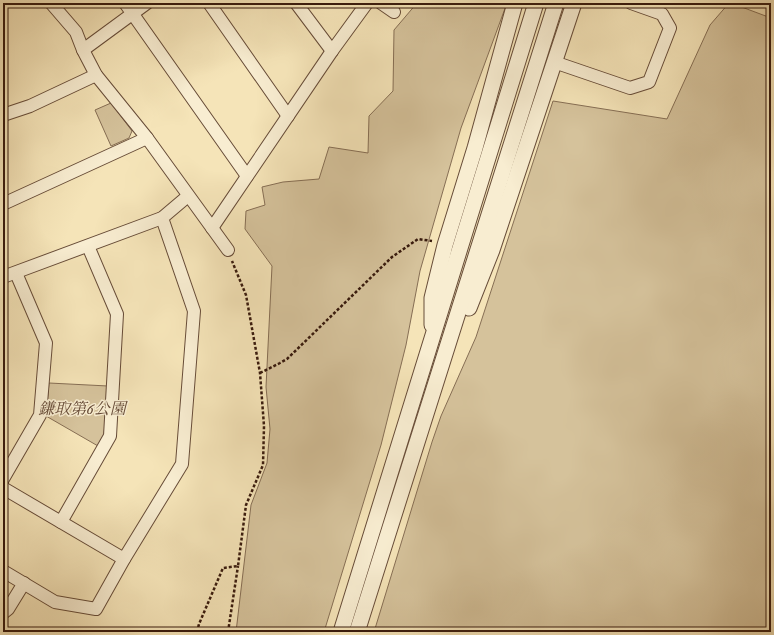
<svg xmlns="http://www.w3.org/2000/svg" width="774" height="635" font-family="'IM FELL DW Pica','Noto Serif JP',serif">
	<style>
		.green { fill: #d5c29b; stroke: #866e54 }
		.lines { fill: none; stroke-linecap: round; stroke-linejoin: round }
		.minor-casing { stroke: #674c38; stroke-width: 14 }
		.tertiary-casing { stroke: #674c38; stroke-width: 17 }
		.path { stroke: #381a0d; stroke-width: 2.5; stroke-dasharray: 3 2; stroke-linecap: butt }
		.minor { stroke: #f8edd1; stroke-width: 12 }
		.tertiary { stroke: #f8edd1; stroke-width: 15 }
		.rail-casing { stroke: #381a0d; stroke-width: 4.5 }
		.rail { stroke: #f8edd1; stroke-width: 3; stroke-dasharray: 9; stroke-linecap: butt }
		.labels { text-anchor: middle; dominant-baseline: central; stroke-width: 3; stroke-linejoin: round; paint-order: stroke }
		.park-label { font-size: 16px; font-style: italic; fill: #674c38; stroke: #f8edd1 }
	</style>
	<rect width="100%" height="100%" fill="#f5e4b8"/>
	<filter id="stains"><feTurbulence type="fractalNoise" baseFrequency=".005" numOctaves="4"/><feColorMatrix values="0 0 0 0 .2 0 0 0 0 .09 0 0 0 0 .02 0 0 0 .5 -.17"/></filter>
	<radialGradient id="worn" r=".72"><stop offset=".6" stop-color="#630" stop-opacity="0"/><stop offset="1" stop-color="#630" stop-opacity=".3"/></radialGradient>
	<g class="green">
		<path d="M417 3H507L461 128 420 271 406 345 381 445 324 632H236L251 505 267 463 270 429 266 387 272 266 245 229 246 211 265 205 262 187 283 182 319 179 329 147 368 153 369 116 393 91 394 30Z"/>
		<path d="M729 3H731L771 18V632H374L432 442 441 416 476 337 553 101 667 119 710 25Z"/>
		<path d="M111 103 132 131 129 138 111 146 95 110Z"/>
		<path d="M49 383 108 386 104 435 98 446 46 416Z"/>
	</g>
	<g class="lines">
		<g class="minor-casing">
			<g id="minor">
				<path d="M51 3 76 32 83 50 96 75 147 138 228 250"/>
				<path d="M125 3 247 176"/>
				<path d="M209 3 288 116"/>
				<path d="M296 3 332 51"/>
				<path d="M381 3 394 12"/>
				<path d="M83 50 147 3"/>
				<path d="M554 62 630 88 649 82 670 28 662 14 631 3"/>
				<path d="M3 115 30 106 96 75"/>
				<path d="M3 204 147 138"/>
				<path d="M212 228 332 51 367 3"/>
				<path d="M3 277 162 218 188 196"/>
				<path d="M3 479 40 415 46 343 16 273"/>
				<path d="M3 488 124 559"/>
				<path d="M61 522 110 436 117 314 88 246"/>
				<path d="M3 571 55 602 96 609 124 559 182 464 194 311 162 218"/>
				<path d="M3 613 8 609 24 583"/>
			</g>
		</g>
		<g class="tertiary-casing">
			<g id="tertiary">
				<path d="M469 308 492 250 574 3"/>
				<path d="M432 325V298L445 245 475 148 515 3"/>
				<path d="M341 632 536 3"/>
				<path d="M357 632 556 3"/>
			</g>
		</g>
		<g class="path">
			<path d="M260 373 280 363 287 359 392 257 418 239 432 241"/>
			<path d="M197 632 199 624 223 568 238 566 246 505 263 465 264 426 260 373 246 295 232 261"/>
			<path d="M228 632 238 566"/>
		</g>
		<use href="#minor" class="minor"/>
		<use href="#tertiary" class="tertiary"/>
		<g class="rail-casing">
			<path id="rail" d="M765 3 771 5"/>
		</g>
		<use href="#rail" class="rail"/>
	</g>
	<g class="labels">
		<g class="park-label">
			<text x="82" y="409">鎌取第6公園</text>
		</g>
	</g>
	<rect width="774" height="635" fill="none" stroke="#f5e4b8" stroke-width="16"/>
	<rect x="4" y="4" width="766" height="627" fill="none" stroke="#381a0d" stroke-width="2"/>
	<rect x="8" y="8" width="758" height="619" fill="none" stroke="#381a0d"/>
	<rect width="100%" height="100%" filter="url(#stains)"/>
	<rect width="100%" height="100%" fill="url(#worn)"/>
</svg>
